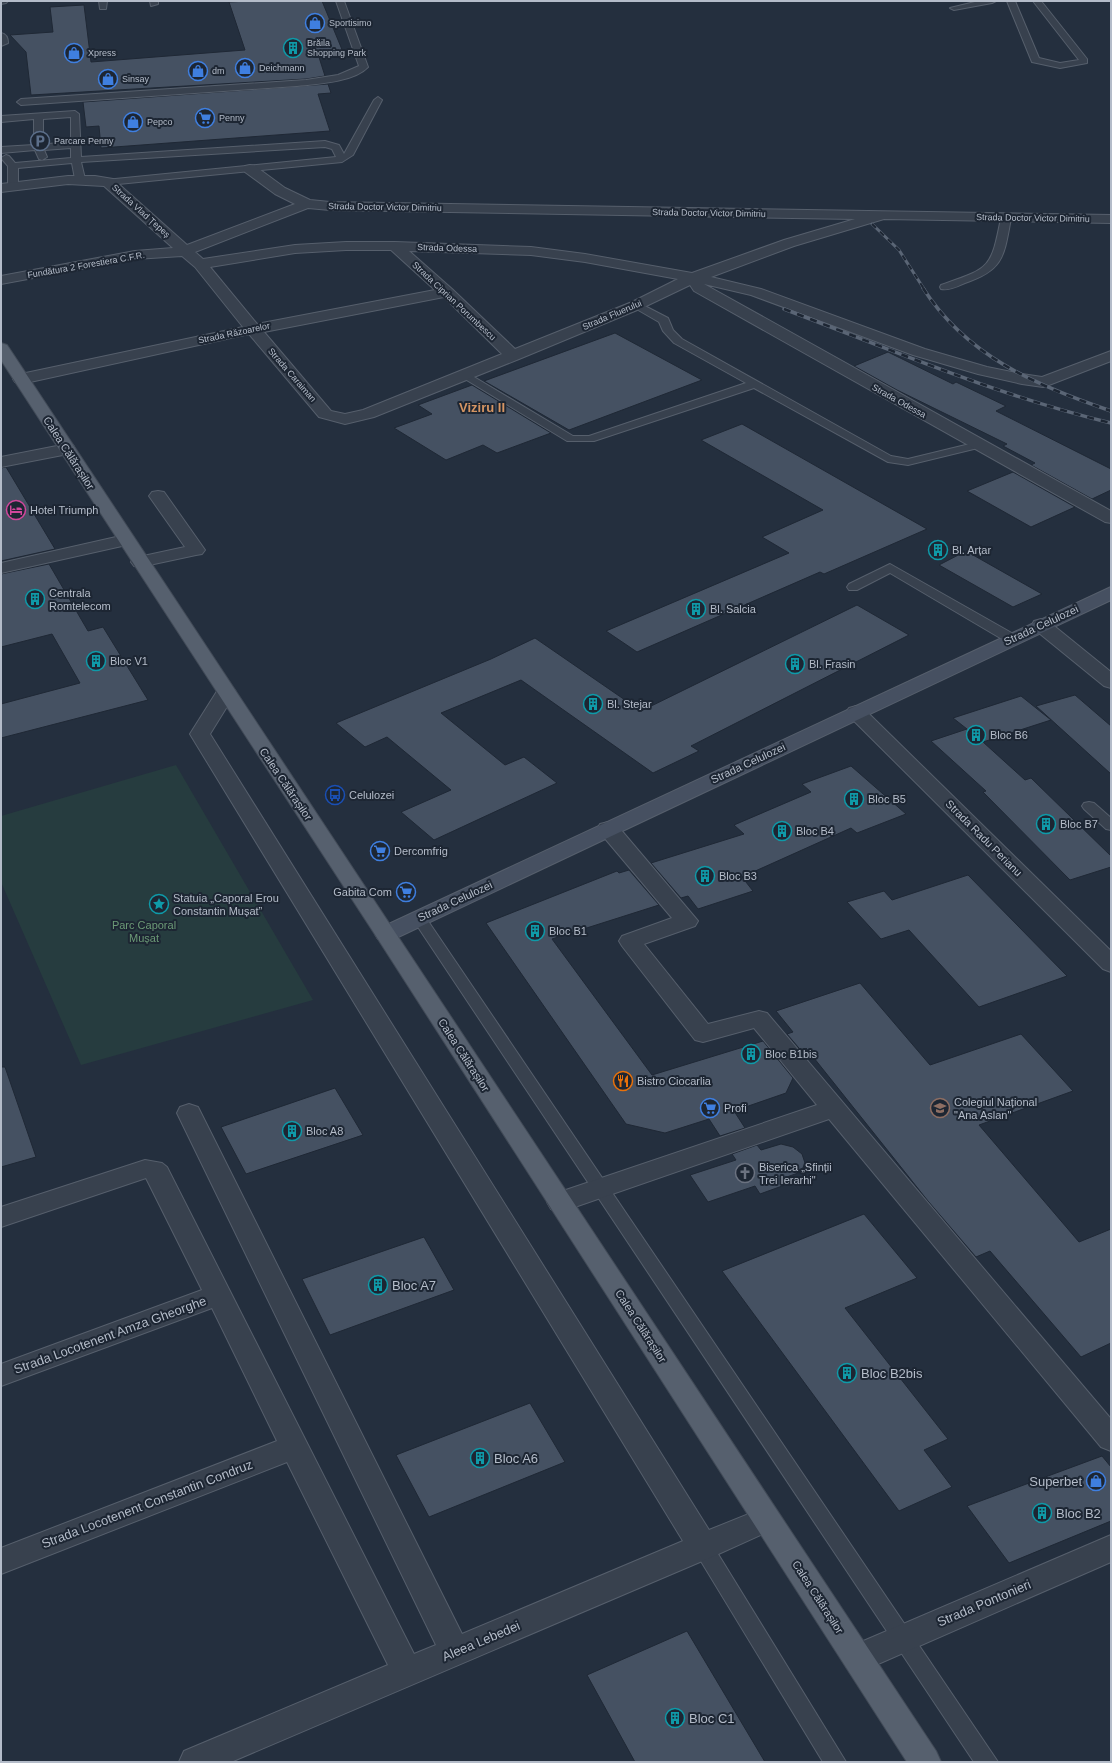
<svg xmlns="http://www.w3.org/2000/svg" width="1112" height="1763" font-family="Arial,sans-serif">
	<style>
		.green { fill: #263c3f }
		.building { fill: #455162; stroke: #1f2835 }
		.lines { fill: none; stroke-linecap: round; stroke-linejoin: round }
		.lane-casing { stroke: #565f6c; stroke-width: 2 }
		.street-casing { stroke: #565f6c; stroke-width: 2 }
		.secondary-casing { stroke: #565f6c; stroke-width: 2 }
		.primary-casing { stroke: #414a57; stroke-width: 2 }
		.lane { fill: #38414e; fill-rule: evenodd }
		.street { fill: #38414e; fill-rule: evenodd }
		.secondary { fill: #465061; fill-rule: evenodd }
		.primary { fill: #56606e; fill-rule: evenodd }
		.rail-far1-casing { stroke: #5a6575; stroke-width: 3 }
		.rail-casing { stroke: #5a6575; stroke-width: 3.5 }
		.rail-far1 { stroke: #1d2633; stroke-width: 2; stroke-dasharray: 5.5; stroke-linecap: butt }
		.rail { stroke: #1d2633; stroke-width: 2.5; stroke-dasharray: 7; stroke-linecap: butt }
		.labels { text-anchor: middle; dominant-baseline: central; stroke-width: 4; stroke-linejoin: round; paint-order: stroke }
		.far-poi-label { font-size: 9px; fill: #b4bcc9; stroke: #1d2633; text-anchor: start }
		.far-street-label { font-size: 9px; fill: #b4bcc9; stroke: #1d2633 }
		.street-label { font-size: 11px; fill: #b4bcc9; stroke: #1d2633 }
		.poi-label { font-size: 11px; fill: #b4bcc9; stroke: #1d2633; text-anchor: start }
		.park-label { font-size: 11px; fill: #6b9a76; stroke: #1d2633 }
		.far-district-label { font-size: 13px; font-weight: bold; fill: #d59563; stroke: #1d2633 }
		.near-poi-label { font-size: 13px; fill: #b4bcc9; stroke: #1d2633; text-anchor: start }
		.near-street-label { font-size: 13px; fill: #b4bcc9; stroke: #1d2633 }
	</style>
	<rect width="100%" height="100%" fill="#242f3e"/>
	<path class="green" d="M176 765 313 1000 81 1065 1 882V816Z"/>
	<g class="building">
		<path d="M248 1H322L343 52 318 54 325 76 306 79 31 95 26 52 10 35 53 32 50 7 84 5 91 62 245 50 229 2Z"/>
		<path d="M328 84 331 93 318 94 330 131 101 148 99 126 86 127 83 102Z"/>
		<path d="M615 333 702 380 569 430 484 381Z"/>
		<path d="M888 352 953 384 956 382 1006 406 996 411 1111 469V490L1092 499 1031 465 1035 463 1003 446 1007 444 897 390 854 366Z"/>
		<path d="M472 385 551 433 497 453 483 445 446 460 394 428 432 414 418 405Z"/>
		<path d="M742 424 927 529 824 574 820 572 637 652 606 631 789 553 762 537 823 510 701 440Z"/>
		<path d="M6 467 55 549 1 561V468Z"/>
		<path d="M1013 472 1075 507 1031 527 967 491Z"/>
		<path d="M966 551 1042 594 1013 607 939 565Z"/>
		<path d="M49 564 88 631 103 627 148 700 1 738V704L80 683 52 634 1 647V574Z"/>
		<path d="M857 605 909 635 691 746 699 751 653 773 521 680 441 713 505 765 524 757 557 783 434 840 401 812 451 790 387 737 365 747 336 723 491 659 535 638 641 711Z"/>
		<path d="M1075 695 1111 726V774L1036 706Z"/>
		<path d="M1021 696 1051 720 983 742 1025 780 1031 778 1111 856V867L1070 880 983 792 986 791 931 741 967 729 953 718Z"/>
		<path d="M851 766 906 814 857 833 851 828 742 877 753 891 698 909 688 896 681 898 651 863 744 834 734 825 811 792 802 784Z"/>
		<path d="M629 870 659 905 552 939 652 1075 763 1041 793 1078 786 1093 734 1111 745 1128 720 1136 709 1119 665 1133 626 1124 486 923 617 871 619 873Z"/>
		<path d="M968 875 1067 976 979 1007 909 930 881 939 847 902 884 891 892 900Z"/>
		<path d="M860 983 930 1065 1021 1034 1073 1091 979 1125 1079 1242 1111 1229V1343L1081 1357 990 1251 976 1257 928 1201 806 1048 804 1054 787 1034 793 1032 776 1011Z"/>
		<path d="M1 1067H5L36 1157 1 1167Z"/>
		<path d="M335 1088 363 1135 246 1174 221 1127Z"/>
		<path d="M781 1144 793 1147 802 1154 805 1163 801 1172 781 1179 785 1185 760 1194 755 1186 708 1202 690 1175 736 1160 732 1154 757 1145 761 1150Z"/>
		<path d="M864 1214 917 1278 845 1308 948 1439 924 1450 952 1487 899 1511 722 1271Z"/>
		<path d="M424 1237 454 1290 330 1335 302 1279Z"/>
		<path d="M530 1403 565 1462 429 1517 396 1455Z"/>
		<path d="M1102 1456 1111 1467V1521L1009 1563 967 1506Z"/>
		<path d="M687 1631 765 1762H635L587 1675Z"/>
	</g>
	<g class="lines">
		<g class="lane-casing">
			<g id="lane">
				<path d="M99 1H107L106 9H100Z"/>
				<path d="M150 1H158V4L151 6Z"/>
				<path d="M336 1H344L368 67C354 82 317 84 297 86L21 105 17 102 21 99 306 80 338 75 359 66Z"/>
				<path d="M979 1H996L992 3 954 10 950 8Z"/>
				<path d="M1007 1H1015L1039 58 1060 63 1079 60 1033 1H1041L1087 59V63L1060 68 1032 62Z"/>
				<path d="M1 33C6 34 8 38 8 43L1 46Z"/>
				<path d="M378 97 382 100 353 155 342 162 108 185 103 182 105 180 336 157 332 149 325 147 81 162 85 179 80 182 75 179 72 163 18 168V187L13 190 8 187V166L1 158 6 155 9 156 15 163 71 158V148L44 150 47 157 42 160 39 159 35 150 1 153V147L34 145V119L1 122V116L75 111 79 114 81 157 325 141 339 145 344 154 374 100ZM71 117V143L43 144V119Z"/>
				<path d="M1006 215 1011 218C1004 256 1004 270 965 283 958 286 949 291 941 289L940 287 941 285C990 268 991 269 1001 218Z"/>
				<path d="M637 302 668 318 673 330 682 339 891 456 908 459 978 442 984 445 982 447 908 465 888 462 754 388 594 441H567L460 376 465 373 469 374 573 436H589L746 383 674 343 663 331 659 322 633 307 632 305Z"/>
				<path d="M890 564 1017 636 1019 639 1012 643 1007 642 890 573 857 590H849L847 587 849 584Z"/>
				<path d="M1089 802 1094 803 1111 818V830L1106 829 1084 809 1082 806 1084 803Z"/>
				<path d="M419 913 424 915 998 1762H974L414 921 411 918 414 915Z"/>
				<path d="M703 1538 710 1541 846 1762H823L696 1553 693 1547 696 1541Z"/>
			</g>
		</g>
		<g class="street-casing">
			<g id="street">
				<path d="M1 1H8L6 3 1 4Z"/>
				<path d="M250 165 255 166 285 188 310 200 330 202 1111 215V223L884 219 794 246 711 277 761 289 925 349 987 367 1022 374 1042 377 1111 351V361L1049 385 1043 387 1022 384 978 374 913 355 751 295 704 284 1111 511V523L1105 522 694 291 690 285 642 308 519 359 374 417 345 424 319 417 249 334 21 384 15 382 13 379 15 376 21 374 243 327 195 267 182 256 135 259 1 284V276L135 251 173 248 104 186 68 184 1 192V184L68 176H95L113 179 187 245 295 204 275 194 245 172 243 169 245 166ZM308 208 330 210 855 219 784 240 692 273 585 254 531 247 395 242H346L295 245 203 259 195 252ZM346 250H391L435 290 257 324 210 267 295 253ZM409 251 531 255 585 262 678 279 632 302 515 349 452 289ZM444 297 502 354 363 410 345 414 331 411 264 332Z"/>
				<path d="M67 444 73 445 75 449 73 453 1 467V457Z"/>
				<path d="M158 491 164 492 205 550 202 554 196 555 140 567 134 566 131 562 134 558 185 547 149 496 152 492Z"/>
				<path d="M125 535 131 536 134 540 131 544 1 573V563Z"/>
				<path d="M1041 619 1048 621 1111 672V688L1104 686 1034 629 1032 625 1034 621Z"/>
				<path d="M226 686 233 688 236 692 210 734 709 1530 766 1507 776 1510 781 1519 776 1528 714 1556 231 1762H179L184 1751 388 1665 287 1462 1 1574V1548L277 1441 212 1308 1 1386V1364L202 1290 146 1178 1 1227V1207L145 1160 162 1163 167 1167 414 1654 436 1645 177 1113 180 1107 189 1104 198 1107 201 1113 462 1634 683 1541 190 734 219 688Z"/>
				<path d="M856 706 863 708 1111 951V972L1103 969 849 716 846 712 849 708Z"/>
				<path d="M608 822 616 824 698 921 695 926 644 944 708 1024 759 1011 767 1013 1111 1419V1451L1101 1447 829 1119 569 1209 560 1212 551 1209 547 1202 551 1195 817 1105 754 1028 703 1042 695 1040 622 946 619 941 622 936 672 918 597 829 600 824Z"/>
				<path d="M1111 1535V1562L869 1668 858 1672 847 1668 842 1658 847 1648Z"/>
			</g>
		</g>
		<g class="secondary-casing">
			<path id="secondary" d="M1111 587V600L394 939 386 941 378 939 375 934 378 929Z"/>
		</g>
		<g class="primary-casing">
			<path id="primary" d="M1 343 7 345 9 348 936 1751 941 1762H907L378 939 1 360Z"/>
		</g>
		<use href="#lane" class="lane"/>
		<use href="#street" class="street"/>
		<use href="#secondary" class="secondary"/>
		<use href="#primary" class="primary"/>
		<g class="rail-far1-casing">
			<path id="rail-far1" d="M872 224 899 250 924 289"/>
		</g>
		<g class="rail-casing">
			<g id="rail">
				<path d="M923 288C966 356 1037 386 1111 411"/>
				<path d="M784 309C892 350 999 396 1111 423"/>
			</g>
		</g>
		<use href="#rail-far1" class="rail-far1"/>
		<use href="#rail" class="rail"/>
	</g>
	<defs>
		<g id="shop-ring" transform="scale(1)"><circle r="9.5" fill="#1d2633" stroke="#3f7fe0" stroke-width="1.5"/><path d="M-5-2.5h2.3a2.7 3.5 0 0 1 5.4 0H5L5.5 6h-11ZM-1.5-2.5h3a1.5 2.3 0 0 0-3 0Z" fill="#3f7fe0"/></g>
		<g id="building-ring" transform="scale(1)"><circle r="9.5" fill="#1d2633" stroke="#0f9aa8" stroke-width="1.5"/><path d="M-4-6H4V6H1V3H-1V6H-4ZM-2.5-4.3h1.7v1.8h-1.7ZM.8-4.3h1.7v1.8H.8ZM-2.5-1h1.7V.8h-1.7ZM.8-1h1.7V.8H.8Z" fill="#0f9aa8"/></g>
		<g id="supermarket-ring" transform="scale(1)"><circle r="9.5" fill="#1d2633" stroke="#3f7fe0" stroke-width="1.5"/><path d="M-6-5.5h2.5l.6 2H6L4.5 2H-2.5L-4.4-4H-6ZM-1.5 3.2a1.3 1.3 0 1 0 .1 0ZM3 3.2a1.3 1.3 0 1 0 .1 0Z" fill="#3f7fe0"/></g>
		<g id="parking-ring" transform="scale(1)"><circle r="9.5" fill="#1d2633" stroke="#5c6f8a" stroke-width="1.5"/><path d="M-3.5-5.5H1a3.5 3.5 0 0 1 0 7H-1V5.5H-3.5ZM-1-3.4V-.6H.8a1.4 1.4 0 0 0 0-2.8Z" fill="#5c6f8a"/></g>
		<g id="hotel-ring" transform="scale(1)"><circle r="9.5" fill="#1d2633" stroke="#d1479c" stroke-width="1.5"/><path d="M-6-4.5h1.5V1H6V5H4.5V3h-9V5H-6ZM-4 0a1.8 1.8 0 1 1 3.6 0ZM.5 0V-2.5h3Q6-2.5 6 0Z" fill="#d1479c"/></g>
		<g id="bus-ring" transform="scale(1)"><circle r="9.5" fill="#1d2633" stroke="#1a4fb4" stroke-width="1.5"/><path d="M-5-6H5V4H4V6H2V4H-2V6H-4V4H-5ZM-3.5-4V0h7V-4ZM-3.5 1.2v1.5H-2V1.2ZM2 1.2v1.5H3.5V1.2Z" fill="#1a4fb4"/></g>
		<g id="sight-ring" transform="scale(1)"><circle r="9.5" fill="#1d2633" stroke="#0f9aa8" stroke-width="1.5"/><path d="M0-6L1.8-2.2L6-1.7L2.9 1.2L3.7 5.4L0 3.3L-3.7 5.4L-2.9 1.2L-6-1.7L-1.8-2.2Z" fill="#0f9aa8"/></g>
		<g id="restaurant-ring" transform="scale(1)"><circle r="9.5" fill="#1d2633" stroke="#e8710a" stroke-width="1.5"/><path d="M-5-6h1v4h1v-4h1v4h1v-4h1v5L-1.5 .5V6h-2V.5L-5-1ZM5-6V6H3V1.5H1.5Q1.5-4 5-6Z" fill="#e8710a"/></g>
		<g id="university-ring" transform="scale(1)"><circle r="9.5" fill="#1d2633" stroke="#8d6e63" stroke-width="1.5"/><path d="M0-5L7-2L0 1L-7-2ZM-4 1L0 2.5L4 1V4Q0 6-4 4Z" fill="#8d6e63"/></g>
		<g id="church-ring" transform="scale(1)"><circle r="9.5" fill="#1d2633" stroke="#6b7280" stroke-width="1.5"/><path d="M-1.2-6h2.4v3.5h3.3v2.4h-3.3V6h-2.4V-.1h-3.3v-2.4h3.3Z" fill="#6b7280"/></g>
	</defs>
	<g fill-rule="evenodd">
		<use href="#shop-ring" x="315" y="23"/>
		<use href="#building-ring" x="293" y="48"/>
		<use href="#shop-ring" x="74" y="53"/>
		<use href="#shop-ring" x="245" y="68"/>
		<use href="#shop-ring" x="198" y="71"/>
		<use href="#shop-ring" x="108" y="79"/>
		<use href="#supermarket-ring" x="205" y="118"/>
		<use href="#shop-ring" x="133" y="122"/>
		<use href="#parking-ring" x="40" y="141"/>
		<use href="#hotel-ring" x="16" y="510"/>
		<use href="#building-ring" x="938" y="550"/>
		<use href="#building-ring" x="35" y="599"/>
		<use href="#building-ring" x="696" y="609"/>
		<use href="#building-ring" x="96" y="661"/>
		<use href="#building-ring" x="795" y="664"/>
		<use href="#building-ring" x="593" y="704"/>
		<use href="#building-ring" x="976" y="735"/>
		<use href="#bus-ring" x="335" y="795"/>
		<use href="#building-ring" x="854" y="799"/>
		<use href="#building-ring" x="1046" y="824"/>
		<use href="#building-ring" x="782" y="831"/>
		<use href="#supermarket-ring" x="380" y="851"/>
		<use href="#building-ring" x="705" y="876"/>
		<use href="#supermarket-ring" x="406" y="892"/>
		<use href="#sight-ring" x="159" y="904"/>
		<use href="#building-ring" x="535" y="931"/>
		<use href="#building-ring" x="751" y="1054"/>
		<use href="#restaurant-ring" x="623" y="1081"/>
		<use href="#supermarket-ring" x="710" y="1108"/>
		<use href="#university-ring" x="940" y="1108"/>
		<use href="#building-ring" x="292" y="1131"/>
		<use href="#church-ring" x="745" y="1173"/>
		<use href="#building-ring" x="378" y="1285"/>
		<use href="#building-ring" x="847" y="1373"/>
		<use href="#building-ring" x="480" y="1458"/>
		<use href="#shop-ring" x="1096" y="1481"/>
		<use href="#building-ring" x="1042" y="1513"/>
		<use href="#building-ring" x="675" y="1718"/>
	</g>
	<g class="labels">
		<g class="far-poi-label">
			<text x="329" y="23">Sportisimo</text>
			<text x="307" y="43">Brăila<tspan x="307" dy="10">Shopping Park</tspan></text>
			<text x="88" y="53">Xpress</text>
			<text x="259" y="68">Deichmann</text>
			<text x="212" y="71">dm</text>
			<text x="122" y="79">Sinsay</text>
			<text x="219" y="118">Penny</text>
			<text x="147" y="122">Pepco</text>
			<text x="54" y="141">Parcare Penny</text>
		</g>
		<g class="far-street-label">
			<text transform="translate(385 207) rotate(1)">Strada Doctor Victor Dimitriu</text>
			<text transform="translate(141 211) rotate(42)">Strada Vlad Țepeș</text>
			<text transform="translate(709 213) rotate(1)">Strada Doctor Victor Dimitriu</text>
			<text transform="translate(1033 218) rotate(1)">Strada Doctor Victor Dimitriu</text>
			<text transform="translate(447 248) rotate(2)">Strada Odessa</text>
			<text transform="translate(86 265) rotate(-10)">Fundătura 2 Forestiera C.F.R.</text>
			<text transform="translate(454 301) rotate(43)">Strada Ciprian Porumbescu</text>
			<text transform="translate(612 315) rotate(-23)">Strada Fluerului</text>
			<text transform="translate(234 333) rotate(-12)">Strada Răzoarelor</text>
			<text transform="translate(292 375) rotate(49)">Strada Caraiman</text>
			<text transform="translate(899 401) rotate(29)">Strada Odessa</text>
		</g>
		<g class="street-label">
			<text transform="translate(69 453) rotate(57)">Calea Călărașilor</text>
			<text transform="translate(1041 625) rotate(-25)">Strada Celulozei</text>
			<text transform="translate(748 763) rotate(-25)">Strada Celulozei</text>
			<text transform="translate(286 784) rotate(56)">Calea Călărașilor</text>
			<text transform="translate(984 838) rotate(45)">Strada Radu Perianu</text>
			<text transform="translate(455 901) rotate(-25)">Strada Celulozei</text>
			<text transform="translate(464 1055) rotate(57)">Calea Călărașilor</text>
			<text transform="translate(641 1326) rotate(57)">Calea Călărașilor</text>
			<text transform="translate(818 1597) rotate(57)">Calea Călărașilor</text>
		</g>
		<g class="poi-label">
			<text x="30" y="510">Hotel Triumph</text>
			<text x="952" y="550">Bl. Arțar</text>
			<text x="49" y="593">Centrala<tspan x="49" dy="13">Romtelecom</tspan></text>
			<text x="710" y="609">Bl. Salcia</text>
			<text x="110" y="661">Bloc V1</text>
			<text x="809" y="664">Bl. Frasin</text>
			<text x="607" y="704">Bl. Stejar</text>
			<text x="990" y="735">Bloc B6</text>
			<text x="349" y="795">Celulozei</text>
			<text x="868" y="799">Bloc B5</text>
			<text x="1060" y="824">Bloc B7</text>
			<text x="796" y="831">Bloc B4</text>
			<text x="394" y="851">Dercomfrig</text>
			<text x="719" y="876">Bloc B3</text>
			<text x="392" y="892" text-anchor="end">Gabita Com</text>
			<text x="173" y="898">Statuia „Caporal Erou<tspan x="173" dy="13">Constantin Mușat”</tspan></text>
			<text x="549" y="931">Bloc B1</text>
			<text x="765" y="1054">Bloc B1bis</text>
			<text x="637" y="1081">Bistro Ciocarlia</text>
			<text x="954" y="1102">Colegiul Național<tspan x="954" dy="13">"Ana Aslan"</tspan></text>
			<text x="724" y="1108">Profi</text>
			<text x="306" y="1131">Bloc A8</text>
			<text x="759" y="1167">Biserica „Sfinții<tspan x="759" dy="13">Trei Ierarhi"</tspan></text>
		</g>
		<g class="park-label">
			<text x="144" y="925">Parc Caporal<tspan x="144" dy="13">Mușat</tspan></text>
		</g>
		<g class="far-district-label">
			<text x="482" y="407">Viziru II</text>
		</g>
		<g class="near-poi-label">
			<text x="392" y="1285">Bloc A7</text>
			<text x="861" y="1373">Bloc B2bis</text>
			<text x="494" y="1458">Bloc A6</text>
			<text x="1082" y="1481" text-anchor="end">Superbet</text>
			<text x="1056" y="1513">Bloc B2</text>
			<text x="689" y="1718">Bloc C1</text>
		</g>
		<g class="near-street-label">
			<text transform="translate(110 1335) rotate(-20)">Strada Locotenent Amza Gheorghe</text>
			<text transform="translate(147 1504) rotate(-21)">Strada Locotenent Constantin Condruz</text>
			<text transform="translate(984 1603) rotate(-23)">Strada Pontonieri</text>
			<text transform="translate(481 1641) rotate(-23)">Aleea Lebedei</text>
		</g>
	</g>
	<rect width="1112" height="1763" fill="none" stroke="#b4bcc9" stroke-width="4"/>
</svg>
